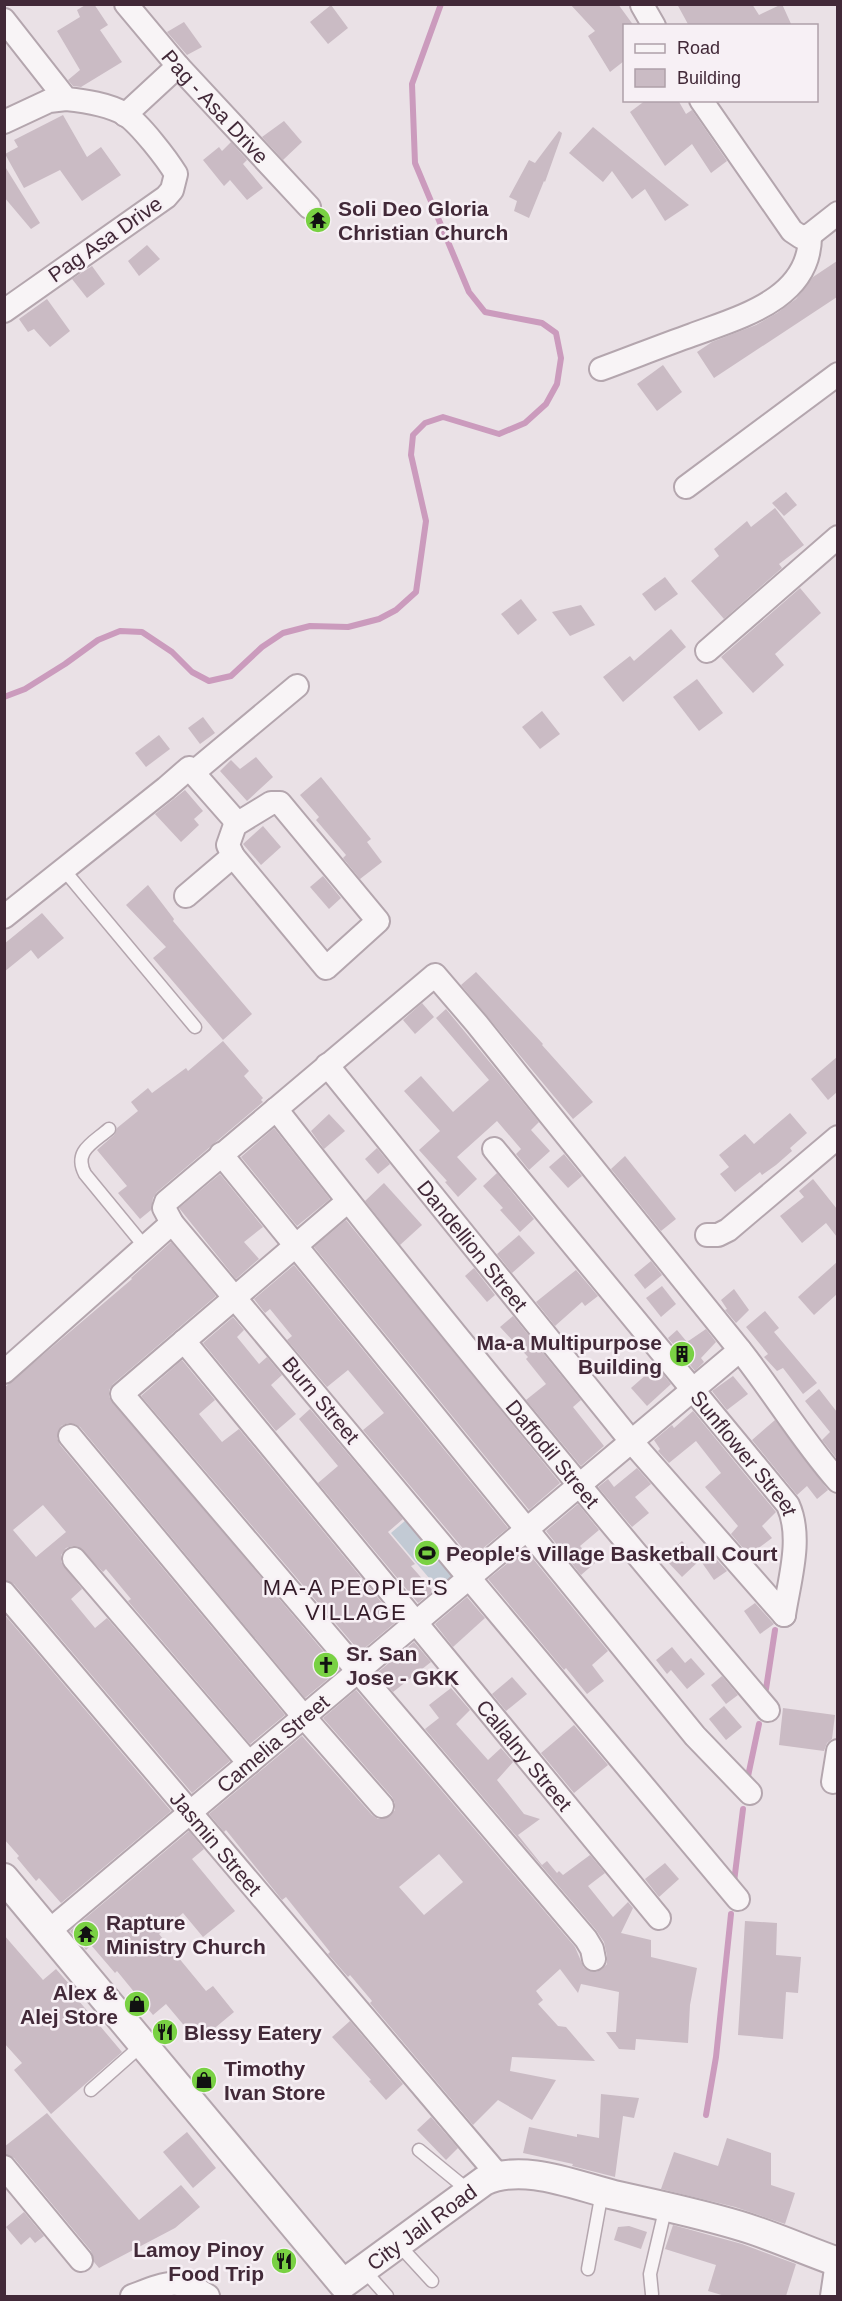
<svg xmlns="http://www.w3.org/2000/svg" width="842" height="2301" font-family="Arial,sans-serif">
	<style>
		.green { fill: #c2cad4 }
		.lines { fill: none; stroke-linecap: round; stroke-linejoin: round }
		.stream { stroke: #cb9bbd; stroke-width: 6 }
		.building { fill: #cabbc4; fill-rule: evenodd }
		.service-casing { stroke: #b4a6ae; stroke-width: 15 }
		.minor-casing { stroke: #b4a6ae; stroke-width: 26 }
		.tertiary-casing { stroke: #b4a6ae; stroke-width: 32 }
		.service { stroke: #f8f4f6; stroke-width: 12 }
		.minor { stroke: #f8f4f6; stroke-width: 22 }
		.tertiary { stroke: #f8f4f6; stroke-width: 28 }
		.labels { text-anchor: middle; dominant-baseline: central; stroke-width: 5; stroke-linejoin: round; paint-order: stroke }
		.street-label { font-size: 21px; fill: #422938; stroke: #f7f0f5 }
		.poi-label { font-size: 21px; font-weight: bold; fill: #422938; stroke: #f7f0f5; text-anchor: start }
		.neighbourhood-label { font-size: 22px; letter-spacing: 1.5px; fill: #331b28; stroke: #f7f0f5 }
	</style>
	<rect width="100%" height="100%" fill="#eae1e6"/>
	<path class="green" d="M413 1514 463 1573 440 1591 391 1533Z"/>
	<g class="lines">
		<g class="stream">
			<path d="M4 697 25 689 65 664 98 640 120 631 142 632 172 652 192 672 209 681 231 676 262 647 283 633 310 626 348 627 379 619 396 610 416 592 426 521 411 455 413 435 425 423 443 417 499 434 525 423 546 404 557 384 561 358 556 333 542 323 485 312 469 292 415 163 412 84 441 4"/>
			<path d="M766 1689 775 1630"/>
			<path d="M747 1781 759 1724"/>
			<path d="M734 1882 743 1809"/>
			<path d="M706 2115 716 2057 731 1914"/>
		</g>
	</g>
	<g class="building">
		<path d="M87 4H94L108 25 100 30 122 62 81 87 73 86 68 80 80 70 57 31 80 17 77 10Z"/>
		<path d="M570 4H618L634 26H624V61L610 72 588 36 595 31Z"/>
		<path d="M677 4H752L759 15 782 4 792 26H689Z"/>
		<path d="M331 5 348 28 328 44 310 22Z"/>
		<path d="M184 22 202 47 187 55 167 32Z"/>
		<path d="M646 100H678L686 114 692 110 727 161 711 173 692 144 665 166 630 112Z"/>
		<path d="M63 115 87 157 101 147 121 175 82 201 60 170 24 188 5 154 18 147 14 140Z"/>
		<path d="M284 121 302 142 283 160 262 137Z"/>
		<path d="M593 127 626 154 689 205 665 221 645 189 632 199 612 171 603 182 569 153Z"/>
		<path d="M559 131 562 133 561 137 545 182 544 181 529 218 514 211 517 201 509 197 529 160 535 163Z"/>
		<path d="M231 142 247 160 243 164 263 188 247 200 230 180 224 186 203 160 219 147 222 151Z"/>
		<path d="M4 165 40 223 31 229 4 197Z"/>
		<path d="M147 245 160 259 139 276 128 261Z"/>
		<path d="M837 261V297L714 378 697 352 712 342 756 325 777 313 796 299 813 277Z"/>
		<path d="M92 266 105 284 87 298 72 279Z"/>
		<path d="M47 299 70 331 50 347 34 329 28 332 19 319Z"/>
		<path d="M663 365 682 392 657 411 637 384Z"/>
		<path d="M786 492 797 505 784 516 772 503Z"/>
		<path d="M775 508 804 545 779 564 782 568 724 619 691 581 719 556 714 549 747 521 751 527Z"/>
		<path d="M665 577 678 594 655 611 642 594Z"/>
		<path d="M800 588 821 613 775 654 784 665 753 693 721 657Z"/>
		<path d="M521 599 537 620 518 635 501 614Z"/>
		<path d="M581 605 595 625 570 636 552 612Z"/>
		<path d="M671 629 686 647 623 702 603 677 630 656 634 661Z"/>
		<path d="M697 679 723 713 699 731 673 697Z"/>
		<path d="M542 711 560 734 540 749 522 727Z"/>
		<path d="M203 717 215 733 200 744 188 728Z"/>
		<path d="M159 735 170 749 146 767 135 753Z"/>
		<path d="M256 757 273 777 247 801 220 771 231 760 240 769Z"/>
		<path d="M321 777 371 839 367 842 382 862 360 879 343 858 346 855 316 820 319 817 300 795Z"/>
		<path d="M185 790 203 811 194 819 199 825 181 842 155 814Z"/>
		<path d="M263 826 281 847 261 865 243 844Z"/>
		<path d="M323 876 341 898 329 909 310 887Z"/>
		<path d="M148 885 174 919 173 921 252 1014 223 1040 153 958 166 947 126 905Z"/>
		<path d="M42 913 64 938 38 959 31 950 4 972V944Z"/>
		<path d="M476 972 543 1044 542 1045 593 1102 573 1119 461 985Z"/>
		<path d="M422 1003 434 1017 415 1034 403 1020Z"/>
		<path d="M446 1009 539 1122 531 1130 550 1151 529 1170 516 1154 521 1149 497 1121 457 1157 477 1179 458 1197 445 1182 447 1181 419 1150 440 1131 404 1091 421 1076 453 1112 489 1080 436 1018Z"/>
		<path d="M223 1041 249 1071 244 1076 263 1098 261 1100 263 1102 157 1192 153 1198 151 1210 140 1219 118 1193 127 1186 97 1150 114 1135 117 1128 138 1111 131 1102 148 1088 152 1093 186 1068 188 1071Z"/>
		<path d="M837 1057V1092L828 1100 811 1079Z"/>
		<path d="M790 1113 807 1133 790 1148 792 1151 776 1165 762 1175 760 1172 735 1192 720 1174 729 1167 719 1155 745 1134 754 1144Z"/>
		<path d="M329 1114 345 1131 324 1149 311 1131Z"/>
		<path d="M274 1128 330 1199 297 1226 241 1157Z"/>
		<path d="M377 1148 390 1164 378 1174 365 1159Z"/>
		<path d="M564 1154 582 1176 568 1188 549 1167Z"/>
		<path d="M625 1156 676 1219 661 1231 611 1169Z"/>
		<path d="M497 1173 534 1219 520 1232 500 1210 503 1208 483 1186Z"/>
		<path d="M220 1174 263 1227 244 1242 259 1259 236 1279 179 1208Z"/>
		<path d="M813 1179 837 1209V1237L826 1223 802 1243 780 1216 804 1197 799 1191Z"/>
		<path d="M384 1183 422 1225 400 1245 365 1201Z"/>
		<path d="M346 1220 560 1483 529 1510 314 1247Z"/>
		<path d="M519 1235 535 1253 512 1273 497 1254Z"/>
		<path d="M171 1242 216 1296 113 1384 109 1390V1397L339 1670 305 1698 80 1427 75 1424 68 1423 61 1426 57 1438 60 1445 285 1715 250 1744 128 1601 131 1599 106 1569 103 1572 79 1547 72 1546 66 1548 61 1555V1562L82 1589 71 1599 95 1628 107 1618 230 1761 192 1793 14 1584 4 1580V1388L132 1279 131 1278ZM43 1505 66 1532 36 1557 13 1530Z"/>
		<path d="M651 1261 662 1275 645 1289 634 1275Z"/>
		<path d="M837 1262V1294L814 1315 798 1297Z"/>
		<path d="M294 1265 508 1528 471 1558 363 1430 384 1413 348 1370 327 1387 287 1340 292 1336 270 1309 265 1313 254 1299Z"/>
		<path d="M474 1268 495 1295 487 1302 465 1276Z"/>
		<path d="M576 1270 598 1296 585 1306 582 1302 555 1326 536 1302Z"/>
		<path d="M662 1286 676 1304 661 1317 646 1298Z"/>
		<path d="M734 1289 749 1310 736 1323 725 1310 727 1309 721 1300Z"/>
		<path d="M765 1311 779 1328 774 1332 817 1383 803 1394 783 1368 777 1371 764 1357 768 1354 746 1327Z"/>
		<path d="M513 1316 581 1400 573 1407 604 1446 581 1466 526 1400 546 1384 526 1359 528 1357 500 1327Z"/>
		<path d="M233 1317 244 1330 237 1337 259 1364 267 1357 282 1375 271 1385 296 1414 276 1431 203 1343Z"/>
		<path d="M706 1329 716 1342 701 1358 704 1362 695 1371 668 1338 677 1330 687 1342Z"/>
		<path d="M182 1360 215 1400 199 1414 222 1442 239 1429 397 1621 360 1652 141 1396Z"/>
		<path d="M656 1366 671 1384 647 1406 631 1388Z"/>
		<path d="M733 1376 748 1394 727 1410 712 1391Z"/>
		<path d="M819 1389 837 1412V1459L822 1440 830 1432 805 1401Z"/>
		<path d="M310 1409 403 1519 388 1532 415 1564 411 1566 433 1591 418 1603 318 1483 338 1466 299 1419Z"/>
		<path d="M693 1411 776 1512 762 1526 772 1538 749 1555 731 1534 738 1526 705 1487 721 1473 696 1441 669 1463 658 1451 660 1449 654 1440 672 1425 674 1428Z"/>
		<path d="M775 1420 828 1490 817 1499 807 1486 797 1495 752 1440Z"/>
		<path d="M637 1468 651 1484 635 1497 649 1513 632 1527 598 1487 608 1479 614 1487Z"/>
		<path d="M578 1504 599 1530 580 1546 595 1563 581 1575 546 1531Z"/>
		<path d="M682 1541 700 1560 682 1577 664 1558Z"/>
		<path d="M525 1549 608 1651 592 1665 604 1681 587 1694 566 1668 564 1670 488 1579Z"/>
		<path d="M708 1550 727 1571 714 1580 698 1557Z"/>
		<path d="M467 1597 485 1618 453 1647 435 1624Z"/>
		<path d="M755 1603 774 1624 760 1634 744 1611Z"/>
		<path d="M4 1614 171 1811 61 1903 39 1878 36 1881 17 1858 19 1856 4 1839Z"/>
		<path d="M414 1642 431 1662 393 1692 377 1673Z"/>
		<path d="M672 1647 685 1663 691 1658 705 1674 687 1689 671 1670 667 1674 656 1660Z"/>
		<path d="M722 1676 738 1695 726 1704 711 1685Z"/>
		<path d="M512 1677 527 1694 506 1711 492 1694Z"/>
		<path d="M451 1688 470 1710 456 1724 488 1760 501 1748 513 1762 497 1780 524 1814 540 1819 518 1835 542 1865 547 1861 557 1873 559 1871 563 1875 590 1855 605 1873 588 1886 613 1917 628 1902 633 1908 621 1933 651 1940V1957L697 1968 690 2005 688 2043 636 2039 635 2050 619 2049 606 2032H616L619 1992 581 1984 578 1993 560 1969 536 1991 543 2000 538 2004 558 2026 566 2027 595 2061 512 2057 510 2071 556 2080 532 2120 498 2100 473 2125 370 2003 372 2001 350 1975 348 1977 328 1954 330 1952 286 1897 282 1900 226 1830 224 1832 209 1814 302 1736 372 1815 378 1819 390 1816 395 1810V1803L392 1797 323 1718 356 1690 575 1947 584 1968 596 1972 602 1969 607 1964V1956L604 1942 596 1930 425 1729 439 1718 429 1705ZM439 1854 463 1882 424 1915 399 1887Z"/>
		<path d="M724 1706 742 1727 726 1740 709 1719Z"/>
		<path d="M783 1708 835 1715 832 1739 827 1743 824 1751 779 1745Z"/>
		<path d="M574 1725 608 1765 574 1793 541 1753Z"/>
		<path d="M189 1831 204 1849 192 1859 235 1911 203 1937 183 1913 159 1934 206 1991 213 1986 234 2012 198 2042 166 2004 153 2015 117 1971 115 1973 91 1945 86 1950 70 1931Z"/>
		<path d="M665 1863 679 1879 659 1897 645 1879Z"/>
		<path d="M745 1921 777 1923 776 1955 801 1957 798 1993 786 1992 783 2039 738 2035Z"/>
		<path d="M4 1935 43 1980 56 1969 76 1992 73 1994 122 2052 51 2114 14 2070 22 2063 4 2043Z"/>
		<path d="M350 2021 403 2084 386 2100 369 2081 371 2080 332 2037Z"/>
		<path d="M601 2094 639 2098 634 2118 623 2116 615 2177 572 2166 573 2164 523 2153 529 2127 577 2137V2134L599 2138Z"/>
		<path d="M47 2113 139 2220 181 2185 200 2207 175 2228 99 2268 94 2262 91 2251 14 2158 4 2154V2147Z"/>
		<path d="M431 2117 458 2148 446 2160 417 2130Z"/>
		<path d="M187 2132 216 2168 193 2188 163 2152Z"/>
		<path d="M727 2138 771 2153V2185L795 2193 785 2224 735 2207 661 2189 674 2152 718 2166Z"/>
		<path d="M24 2212 44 2236 35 2243 30 2237 21 2245 6 2227Z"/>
		<path d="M673 2225 742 2244 796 2264 786 2296H725L708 2291 716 2265 665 2249Z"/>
		<path d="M629 2226 647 2232 641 2249 614 2240 618 2227Z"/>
	</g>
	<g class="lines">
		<g class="service-casing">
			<g id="service">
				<path d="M64 870 195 1027"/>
				<path d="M109 1129C93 1143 73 1151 85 1174L145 1247"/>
				<path d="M91 2090 143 2044"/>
				<path d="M419 2150 469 2191"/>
				<path d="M398 2244 432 2281"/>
				<path d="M363 2269 387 2296"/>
				<path d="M588 2269 602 2192"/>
				<path d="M652 2294 650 2274 666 2206"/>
			</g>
		</g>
		<g class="minor-casing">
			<g id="minor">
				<path id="s1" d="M126 4 178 66 309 207"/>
				<path d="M642 5 654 26"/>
				<path d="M4 20 66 99C85 101 108 104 125 114 140 124 167 159 176 174L172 190 166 197 4 311"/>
				<path d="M701 100 792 231 801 237 810 235 838 213"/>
				<path d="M125 115 178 66"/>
				<path d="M4 122 49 101 66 99"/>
				<path d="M601 369C631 358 661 346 692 335 740 317 811 299 810 235"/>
				<path d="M686 487 838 374"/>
				<path d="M707 651 838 537"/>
				<path d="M194 772 297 686"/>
				<path d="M186 896 233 856"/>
				<path d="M4 917 166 788 189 768 233 818 235 825 228 845 233 856 326 968 378 921 280 803H271L235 825"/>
				<path id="s2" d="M327 1065 631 1441 784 1615"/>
				<path id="s3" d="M276 1109C435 1313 600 1512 768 1710"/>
				<path id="s4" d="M494 1149 788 1505C803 1538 789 1581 784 1615"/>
				<path d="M221 1154 695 1736 750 1793"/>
				<path d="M348 1201 122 1394 586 1939 592 1949 594 1959"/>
				<path d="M707 1235H718L728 1230 838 1137"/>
				<path id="s5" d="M184 1341 659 1918"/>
				<path d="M4 1372 172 1223"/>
				<path d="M70 1436 304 1717 382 1806"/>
				<path d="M74 1559 249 1763"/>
				<path id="s6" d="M4 1593 498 2175"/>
				<path d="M833 1782 838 1751"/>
				<path d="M738 1899 172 1223 164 1208 166 1202 435 975 477 1024C564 1133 652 1241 740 1350 774 1393 802 1440 838 1481"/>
				<path id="s7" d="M49 1931 740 1350"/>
				<path d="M4 2167 81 2260"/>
				<path d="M132 2296C164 2284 178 2276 208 2296"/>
				<path d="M832 2296 837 2262"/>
			</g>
		</g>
		<g class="tertiary-casing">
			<g id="tertiary">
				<path id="s8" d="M4 1878 343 2284 484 2181C523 2163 574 2185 614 2195 658 2205 703 2214 747 2228 778 2238 807 2251 838 2262"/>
			</g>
		</g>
		<use href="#service" class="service"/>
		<use href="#minor" class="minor"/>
		<use href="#tertiary" class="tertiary"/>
	</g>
	<defs>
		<g id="temple-disc" transform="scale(1.35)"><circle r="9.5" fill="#79d143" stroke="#f7f0f5"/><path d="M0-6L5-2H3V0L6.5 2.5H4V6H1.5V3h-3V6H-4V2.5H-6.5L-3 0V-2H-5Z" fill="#111"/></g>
		<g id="building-disc" transform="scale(1.35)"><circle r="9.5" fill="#79d143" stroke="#f7f0f5"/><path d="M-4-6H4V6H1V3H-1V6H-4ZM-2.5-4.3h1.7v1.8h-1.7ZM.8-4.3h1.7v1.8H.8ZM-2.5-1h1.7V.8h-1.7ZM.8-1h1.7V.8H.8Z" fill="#111"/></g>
		<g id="stadium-disc" transform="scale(1.35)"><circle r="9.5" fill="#79d143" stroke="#f7f0f5"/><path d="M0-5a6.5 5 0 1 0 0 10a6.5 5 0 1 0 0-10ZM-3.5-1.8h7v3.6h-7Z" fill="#111"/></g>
		<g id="church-disc" transform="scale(1.35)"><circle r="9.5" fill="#79d143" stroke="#f7f0f5"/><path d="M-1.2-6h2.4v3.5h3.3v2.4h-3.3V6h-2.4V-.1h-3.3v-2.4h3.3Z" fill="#111"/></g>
		<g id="shop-disc" transform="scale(1.35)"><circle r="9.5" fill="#79d143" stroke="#f7f0f5"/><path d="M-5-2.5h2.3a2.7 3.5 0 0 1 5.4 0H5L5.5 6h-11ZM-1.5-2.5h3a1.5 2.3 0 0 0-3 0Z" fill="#111"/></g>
		<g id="restaurant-disc" transform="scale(1.35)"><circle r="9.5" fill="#79d143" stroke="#f7f0f5"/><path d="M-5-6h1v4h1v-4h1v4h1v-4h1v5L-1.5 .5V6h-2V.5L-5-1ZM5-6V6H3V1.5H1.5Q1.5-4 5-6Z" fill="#111"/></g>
	</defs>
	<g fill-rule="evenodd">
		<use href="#temple-disc" x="318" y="220"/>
		<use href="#building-disc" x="682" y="1354"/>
		<use href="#stadium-disc" x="427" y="1553"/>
		<use href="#church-disc" x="326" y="1665"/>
		<use href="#temple-disc" x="86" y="1934"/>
		<use href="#shop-disc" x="137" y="2004"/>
		<use href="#restaurant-disc" x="165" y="2032"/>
		<use href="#shop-disc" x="204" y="2080"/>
		<use href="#restaurant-disc" x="284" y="2261"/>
	</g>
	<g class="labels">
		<g class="street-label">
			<text stroke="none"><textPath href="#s1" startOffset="136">Pag - Asa Drive</textPath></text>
			<text transform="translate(105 239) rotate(-35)">Pag Asa Drive</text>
			<text stroke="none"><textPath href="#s2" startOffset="232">Dandellion Street</textPath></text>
			<text transform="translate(321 1400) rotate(50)">Burn Street</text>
			<text stroke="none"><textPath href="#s3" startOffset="442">Daffodil Street</textPath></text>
			<text stroke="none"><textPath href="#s4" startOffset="394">Sunflower Street</textPath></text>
			<text stroke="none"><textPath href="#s7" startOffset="292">Camelia Street</textPath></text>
			<text stroke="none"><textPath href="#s5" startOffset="536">Callalny Street</textPath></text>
			<text stroke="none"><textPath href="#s6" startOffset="328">Jasmin Street</textPath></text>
			<text stroke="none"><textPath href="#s8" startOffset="626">City Jail Road</textPath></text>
		</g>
		<g class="poi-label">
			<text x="338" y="208">Soli Deo Gloria<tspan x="338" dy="24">Christian Church</tspan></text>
			<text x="662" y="1342" text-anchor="end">Ma-a Multipurpose<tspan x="662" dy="24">Building</tspan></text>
			<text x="446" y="1553">People's Village Basketball Court</text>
			<text x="346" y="1653">Sr. San<tspan x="346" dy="24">Jose - GKK</tspan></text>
			<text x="106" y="1922">Rapture<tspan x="106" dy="24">Ministry Church</tspan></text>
			<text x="118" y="1992" text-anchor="end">Alex &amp;<tspan x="118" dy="24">Alej Store</tspan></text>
			<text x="184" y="2032">Blessy Eatery</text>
			<text x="224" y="2068">Timothy<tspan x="224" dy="24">Ivan Store</tspan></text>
			<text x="264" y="2249" text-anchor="end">Lamoy Pinoy<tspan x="264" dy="24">Food Trip</tspan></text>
		</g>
		<g class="neighbourhood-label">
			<text x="356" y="1587">MA-A PEOPLE'S<tspan x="356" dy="25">VILLAGE</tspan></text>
		</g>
	</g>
	<rect width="842" height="2301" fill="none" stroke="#422938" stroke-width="12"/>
	<rect x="623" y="24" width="195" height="78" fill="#f7f0f5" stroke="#afa0a9" stroke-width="1.5"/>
	<rect x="635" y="44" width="30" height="9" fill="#f8f4f6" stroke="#afa0a9" stroke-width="1.5"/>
	<text x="677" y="54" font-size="18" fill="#422938">Road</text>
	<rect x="635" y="69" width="30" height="18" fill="#cabbc4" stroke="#afa0a9" stroke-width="1.5"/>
	<text x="677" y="84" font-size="18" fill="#422938">Building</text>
</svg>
